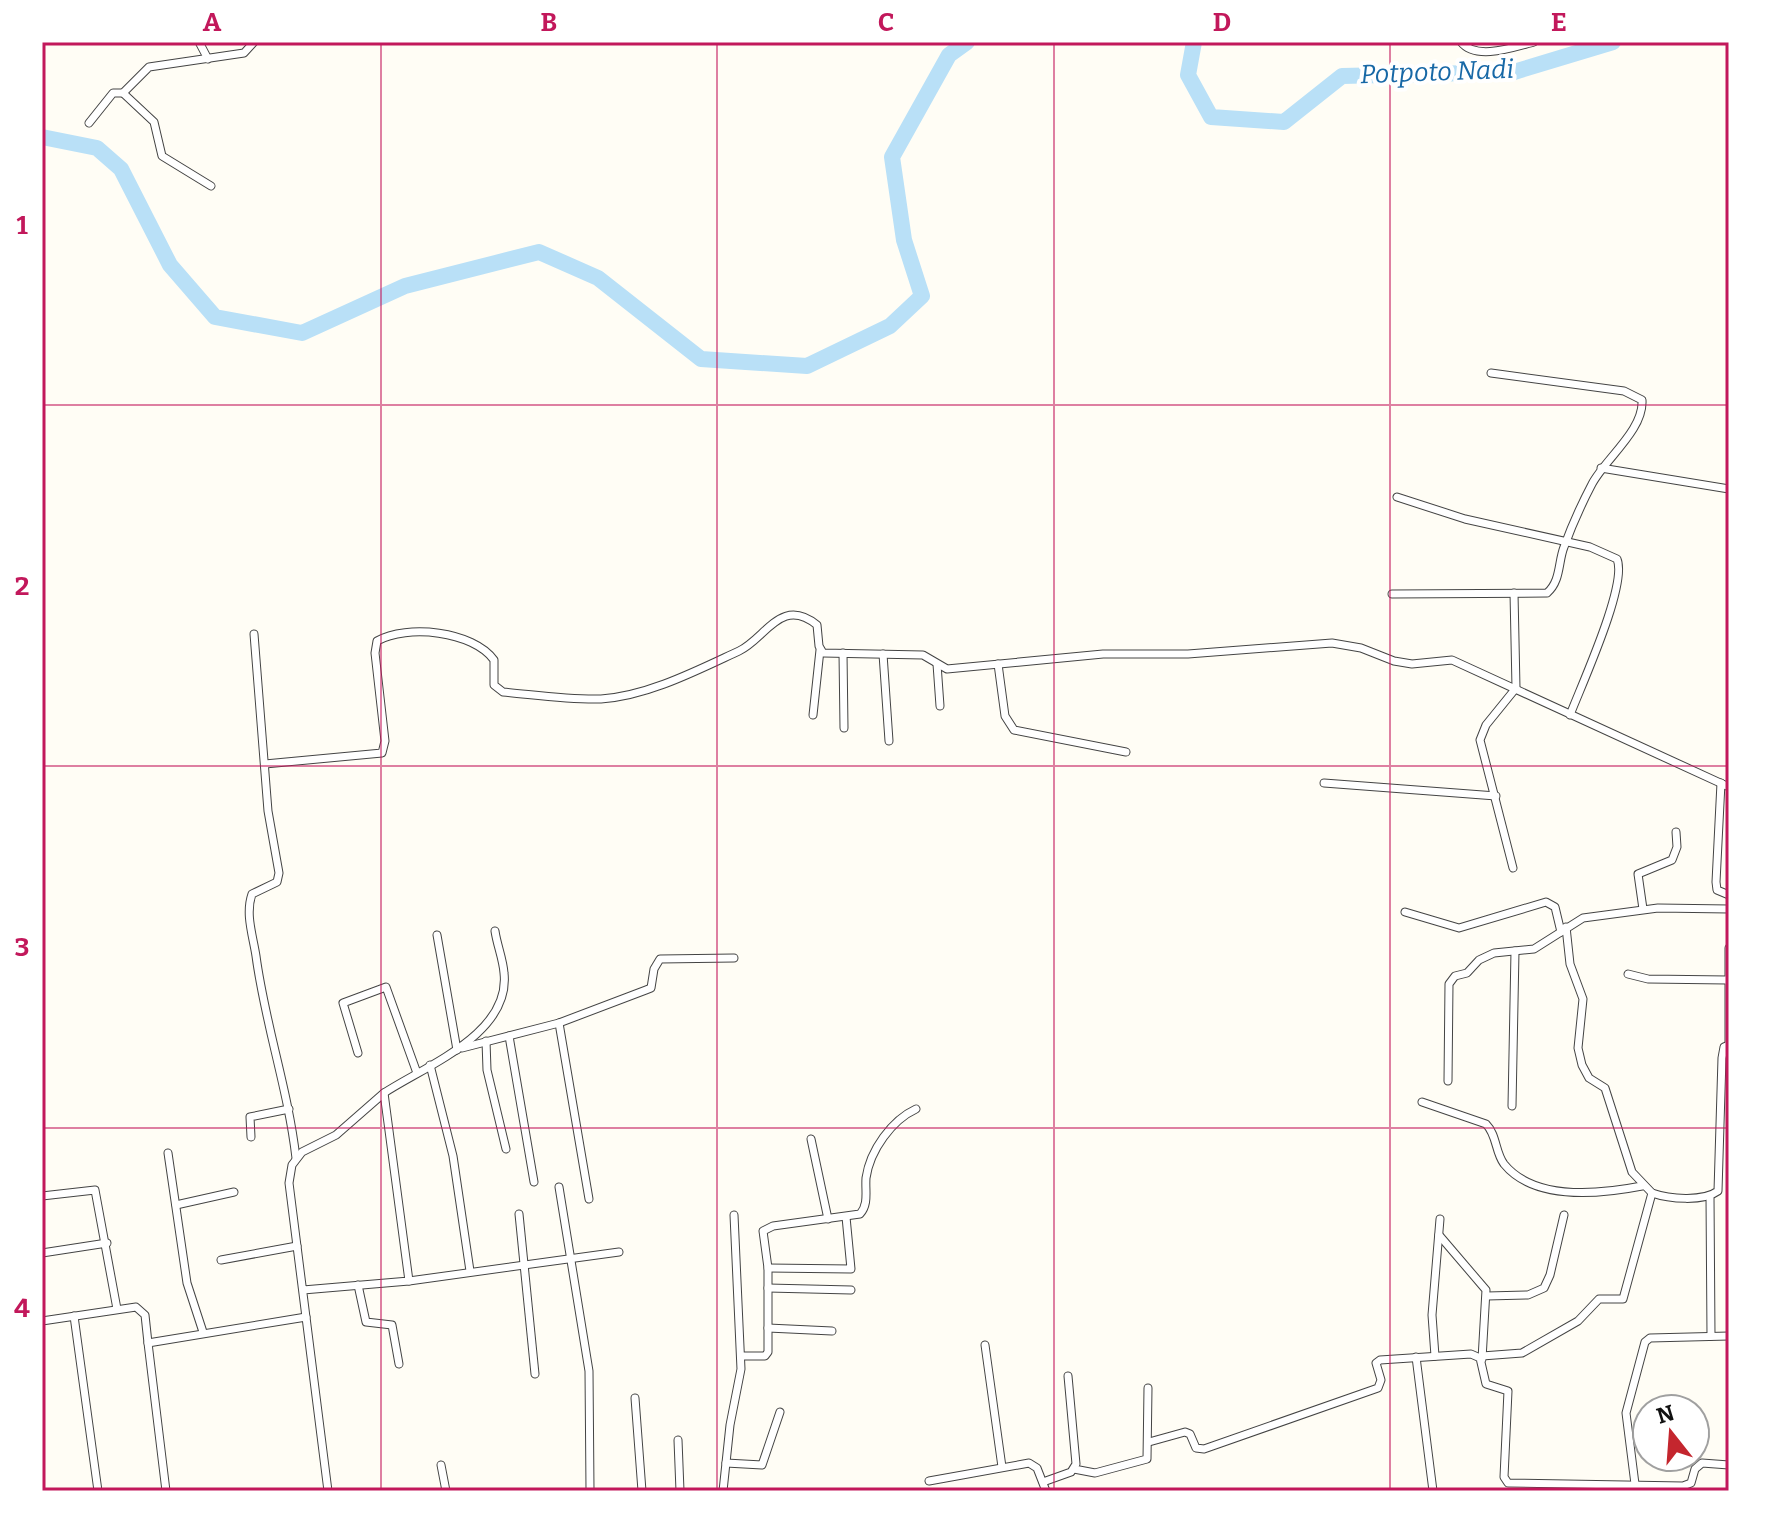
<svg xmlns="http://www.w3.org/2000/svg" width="1771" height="1533" font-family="Bitter,serif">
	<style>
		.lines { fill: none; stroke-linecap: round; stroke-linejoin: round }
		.river { stroke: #b9e0f7; stroke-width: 16 }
		.street-casing { stroke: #444; stroke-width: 9 }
		.street { stroke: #fff; stroke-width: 7 }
		.grid { fill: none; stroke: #c2185b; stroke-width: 2; stroke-opacity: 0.55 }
		.labels { text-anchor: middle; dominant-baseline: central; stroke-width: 8; stroke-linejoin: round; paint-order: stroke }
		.water-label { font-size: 26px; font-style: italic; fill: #1768a6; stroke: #fff }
		.neatline { fill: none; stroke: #c2185b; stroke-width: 3 }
		.grid-label { font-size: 26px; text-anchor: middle; font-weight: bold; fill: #c2185b }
	</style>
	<rect width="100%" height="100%" fill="#fffdf5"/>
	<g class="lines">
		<g class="river">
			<path d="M1194 42 1188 75 1211 117 1284 122 1342 76 1514 72 1613 42"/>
			<path d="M42 137 97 148 121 169 170 265 215 317 302 333 405 286 539 252 598 278 701 359 807 366 890 326 922 296 904 240 892 157 949 55 967 42"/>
		</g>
		<g class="street-casing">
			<g id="street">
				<path d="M199 42 208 59"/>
				<path d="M1461 42C1476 61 1514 47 1534 42"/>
				<path d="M123 93 154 122 162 156 211 186"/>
				<path d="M89 123 113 93H123L149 67 244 53 254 42"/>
				<path d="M1601 468 1729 489"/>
				<path d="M1397 497 1465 519 1590 547 1617 559C1628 584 1581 686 1570 715"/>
				<path d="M1392 594 1547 593C1561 581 1558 562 1564 547 1572 525 1581 505 1592 484 1605 459 1644 430 1642 400L1624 391 1491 373"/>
				<path d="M254 634 268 811 279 873 277 882 252 894C245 914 253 936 256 956 265 1024 288 1089 296 1158"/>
				<path d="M843 653 844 728"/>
				<path d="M883 654 889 741"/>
				<path d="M937 664 940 706"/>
				<path d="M998 664 1005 716 1014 730 1126 752"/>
				<path d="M813 715 820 650"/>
				<path d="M265 764 382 753 385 741 375 653 377 641C407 624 473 631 494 660V685L503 692C536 695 569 700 601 699 648 696 698 670 739 651 766 638 781 596 817 625L819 646 823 653 923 655 947 669 1103 654H1188L1332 643 1361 648 1394 661 1412 664 1452 660 1729 787"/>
				<path d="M1324 783 1496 796"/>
				<path d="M1721 783 1716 882 1717 890 1729 895"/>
				<path d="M1513 868 1480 740 1486 725 1516 688 1514 593"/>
				<path d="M1643 909 1638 874 1672 860 1677 847 1676 832"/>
				<path d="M1405 912 1459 928 1546 902 1555 907 1561 932"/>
				<path d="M1566 927 1570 964 1583 999 1578 1048 1582 1065 1589 1078 1605 1088 1632 1172 1652 1193C1669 1199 1703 1202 1718 1191L1722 1058 1724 1047 1729 1045"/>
				<path d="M437 935 457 1050"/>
				<path d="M1628 974 1648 979 1727 980"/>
				<path d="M559 1023 589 1199"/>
				<path d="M509 1036 534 1182"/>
				<path d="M486 1041 487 1070 506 1149"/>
				<path d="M1729 1045V948"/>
				<path d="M462 1048 559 1023 646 990 651 988 654 969 660 959 734 958"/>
				<path d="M358 1053 343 1003 386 987 417 1073"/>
				<path d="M430 1065 453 1156 470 1271"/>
				<path d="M1448 1081 1449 984 1455 976 1467 973 1479 960 1494 953 1534 949 1583 918 1658 908 1729 909"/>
				<path d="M384 1093C425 1066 511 1034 504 973 503 959 497 945 495 931"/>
				<path d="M1422 1102 1486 1124C1497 1135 1495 1152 1504 1164 1535 1202 1601 1194 1642 1186"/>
				<path d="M1512 1106 1515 951"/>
				<path d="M251 1137 250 1117 289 1109"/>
				<path d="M811 1139 828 1219"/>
				<path d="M168 1153 187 1283 203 1332"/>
				<path d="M559 1187 589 1371 590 1490"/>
				<path d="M42 1196 95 1190 117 1309"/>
				<path d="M1710 1196 1711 1336"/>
				<path d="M176 1205 234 1192"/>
				<path d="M519 1214 535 1374"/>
				<path d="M1439 1235 1486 1290 1482 1359"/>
				<path d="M42 1253 107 1243"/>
				<path d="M221 1260 297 1246"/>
				<path d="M768 1268 851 1269 846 1217"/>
				<path d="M409 1281 619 1252"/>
				<path d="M358 1285 366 1322 392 1325 399 1364"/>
				<path d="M768 1288 851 1290"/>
				<path d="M303 1290 409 1281 384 1093 336 1135 302 1152 292 1165 289 1183 328 1491"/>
				<path d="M1487 1296 1528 1295 1544 1288 1550 1275 1564 1215"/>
				<path d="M74 1316 98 1491"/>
				<path d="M42 1321 136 1307 145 1315 148 1343"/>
				<path d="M768 1328 832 1331"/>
				<path d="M985 1345 1002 1467"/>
				<path d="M741 1356H765L768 1352V1268L763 1231 773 1226 860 1214C869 1204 865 1191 866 1178 870 1150 892 1120 916 1109"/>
				<path d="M1435 1356 1432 1315 1440 1219"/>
				<path d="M1482 1356 1522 1353 1578 1321 1599 1299H1623L1652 1193"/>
				<path d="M1416 1357 1433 1491"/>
				<path d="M635 1398 642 1491"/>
				<path d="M678 1440 680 1491"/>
				<path d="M1149 1442 1185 1432 1190 1434 1196 1448 1204 1449 1378 1388 1381 1380 1376 1363 1380 1360 1471 1354 1480 1358 1486 1384 1508 1391 1504 1477 1508 1483 1683 1486 1691 1483 1695 1469 1702 1463 1729 1465"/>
				<path d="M726 1463 762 1465 780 1412"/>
				<path d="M441 1465 446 1491"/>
				<path d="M1074 1469 1095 1473 1147 1459 1148 1388"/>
				<path d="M929 1481 1029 1463 1037 1468 1046 1491"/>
				<path d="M1043 1482 1071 1472 1076 1464 1068 1376"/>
				<path d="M1635 1484 1626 1413 1645 1342 1650 1338 1729 1336"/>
				<path d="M166 1491 148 1343 306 1317"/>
				<path d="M723 1491 730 1425 741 1369 734 1215"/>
			</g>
		</g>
		<use href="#street" class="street"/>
	</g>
	<path class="grid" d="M381 42V1491M717 42V1491M1054 42V1491M1390 42V1491M42 405H1729M42 766H1729M42 1128H1729"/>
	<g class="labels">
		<g class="water-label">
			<text transform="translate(1437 72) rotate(-2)">Potpoto Nadi</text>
		</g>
	</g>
	<rect width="1771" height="1533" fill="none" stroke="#ffffff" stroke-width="88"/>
	<g transform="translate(1671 1433) rotate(343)"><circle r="38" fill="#ffffff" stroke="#a0a0a0" stroke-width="2"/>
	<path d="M0-6L14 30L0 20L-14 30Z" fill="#c4262e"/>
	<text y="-12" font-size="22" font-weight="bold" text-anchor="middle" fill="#111111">N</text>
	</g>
	<rect x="44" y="44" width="1683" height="1445" class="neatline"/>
	<g class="grid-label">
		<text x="212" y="31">A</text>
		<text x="549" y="31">B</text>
		<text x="886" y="31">C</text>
		<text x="1222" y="31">D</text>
		<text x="1559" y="31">E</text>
		<text x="22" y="234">1</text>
		<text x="22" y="595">2</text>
		<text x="22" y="956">3</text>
		<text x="22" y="1317">4</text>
	</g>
</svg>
